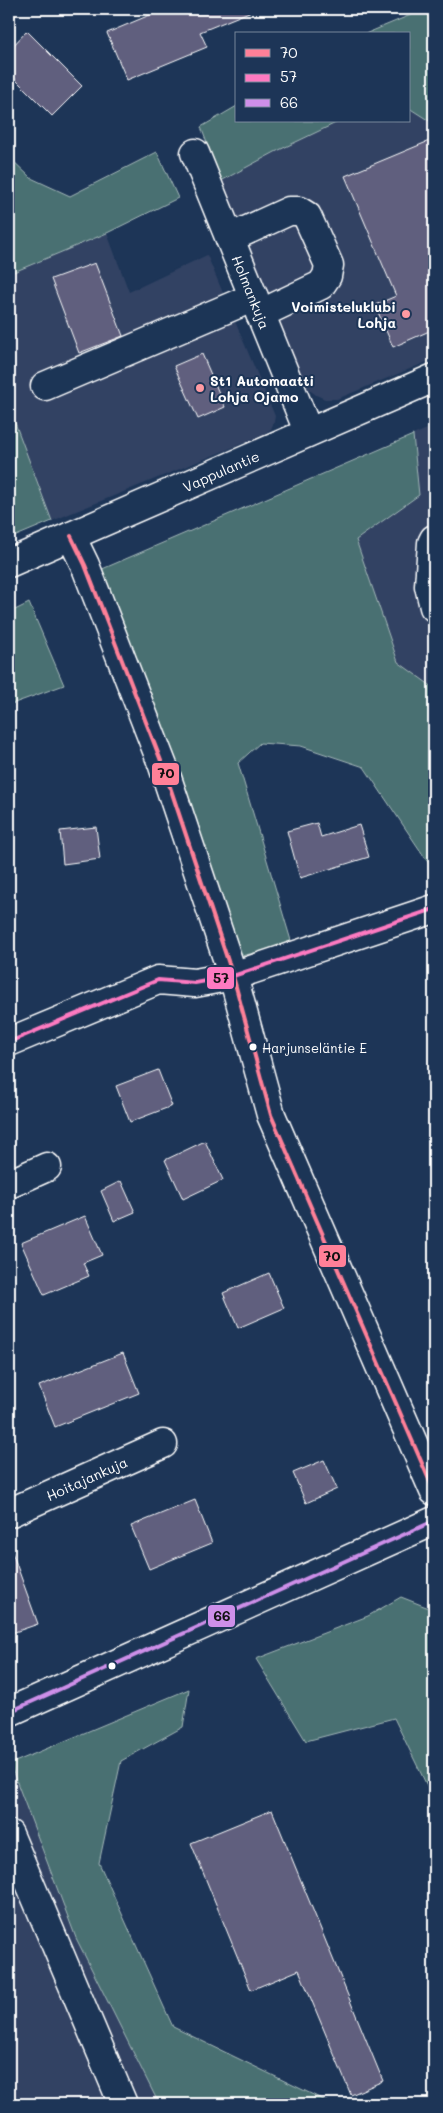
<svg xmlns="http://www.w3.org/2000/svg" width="443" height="2113" font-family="Mali,sans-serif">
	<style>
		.built { fill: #314263 }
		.green { fill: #4a7072; stroke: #a4b8b8 }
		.building { fill: #615f7e; stroke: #fff }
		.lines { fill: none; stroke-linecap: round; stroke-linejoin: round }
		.minor-casing { stroke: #fff; stroke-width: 31 }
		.minor { stroke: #1d3557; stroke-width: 28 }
		.bus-1-casing { stroke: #1d3557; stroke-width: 8 }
		.bus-2-casing { stroke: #1d3557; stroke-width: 8 }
		.bus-3-casing { stroke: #1d3557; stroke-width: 8 }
		.bus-1 { stroke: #ff8098; stroke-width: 4 }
		.bus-2 { stroke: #fe7ac1; stroke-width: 4 }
		.bus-3 { stroke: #ce8fe9; stroke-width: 4 }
		.poi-dot { fill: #ff9aa2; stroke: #1d3557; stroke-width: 2 }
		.bus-dot { fill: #fff; stroke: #1d3557; stroke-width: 2 }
		.labels { text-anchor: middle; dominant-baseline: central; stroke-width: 4; stroke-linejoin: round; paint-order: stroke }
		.bus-label { font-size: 13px; fill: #fff; stroke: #1d3557; text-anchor: start }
		.street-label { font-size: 14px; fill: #fff; stroke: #1d3557 }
		.poi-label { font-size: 14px; font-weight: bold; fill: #fff; stroke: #1d3557; text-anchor: end }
		.line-badge { stroke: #1d3557; stroke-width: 2 }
		.pale-badge-label { font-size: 14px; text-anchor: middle; font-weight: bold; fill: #111 }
	</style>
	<rect width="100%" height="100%" fill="#1d3557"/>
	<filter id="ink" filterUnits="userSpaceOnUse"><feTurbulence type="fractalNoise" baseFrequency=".02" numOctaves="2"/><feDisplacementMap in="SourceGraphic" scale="10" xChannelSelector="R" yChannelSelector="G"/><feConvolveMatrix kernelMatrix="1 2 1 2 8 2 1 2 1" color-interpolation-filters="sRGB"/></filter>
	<g filter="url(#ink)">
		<g class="built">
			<path d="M409 108 434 124V359L337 399H325L316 395 307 388 221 181 275 152 340 121H409Z"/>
			<path d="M107 233 129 292 207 255 275 416 274 422 271 429 263 435 52 521 9 407V274Z"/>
			<path d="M434 426V688L398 663 356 540 419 495 413 435Z"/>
			<path d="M10 1764 76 1938 159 2104H9Z"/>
		</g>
		<g class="green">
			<path d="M425 9H434V124L409 108V34H365Z"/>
			<path d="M237 106V121H340L275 152 221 181 201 127Z"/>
			<path d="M157 152 178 198 107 233 9 274V157L31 178 70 196Z"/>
			<path d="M9 407 52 521 9 539Z"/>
			<path d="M413 435 419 495 356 540 398 662 434 688V871L364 767 301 746 260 743 238 763 292 944 237 957 100 570Z"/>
			<path d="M29 603 64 685 9 705V613Z"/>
			<path d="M401 1597 434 1610V1800L394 1718 306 1741 256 1659 368 1616Z"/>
			<path d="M189 1689 183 1727 121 1761 99 1863 173 2027 332 2104H159L76 1938 10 1764Z"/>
		</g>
		<g class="building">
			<path d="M164 9H254V10L200 32 207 47 127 80 107 33Z"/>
			<path d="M27 31 82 86 52 116 9 73V50Z"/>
			<path d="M434 139V329L393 347 375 305 396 296 345 176Z"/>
			<path d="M95 263 123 336 79 353 51 279Z"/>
			<path d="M202 354 225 407 198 419 174 366Z"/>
			<path d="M317 823 321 837 359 825 369 857 300 878 287 831Z"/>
			<path d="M96 827 100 859 63 864 60 831Z"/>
			<path d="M158 1070 172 1106 130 1122 116 1086Z"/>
			<path d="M205 1141 223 1180 183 1199 165 1160Z"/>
			<path d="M121 1181 135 1212 114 1221 101 1191Z"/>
			<path d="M85 1216 102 1255 83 1263 89 1276 44 1295 21 1243Z"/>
			<path d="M269 1273 284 1308 238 1328 223 1293Z"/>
			<path d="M123 1353 139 1393 55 1427 39 1386Z"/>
			<path d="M324 1460 337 1489 306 1503 293 1473Z"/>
			<path d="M195 1500 212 1543 149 1569 131 1526Z"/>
			<path d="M12 1552 38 1624 9 1634V1553Z"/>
			<path d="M272 1810 383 2081 351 2095 299 1970 251 1990 191 1843Z"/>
		</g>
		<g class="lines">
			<g class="minor-casing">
				<g id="minor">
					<path id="s1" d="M195 153 308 431"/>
					<path d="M230 238 289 211H299L307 216 329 265 327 276 321 285 260 314"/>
					<path d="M45 386 254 297"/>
					<path d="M71 536 85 565 163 766 233 976 271 1115 434 1491"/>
					<path d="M434 539 432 543 429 586 434 607"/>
					<path id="s2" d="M9 563 434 378"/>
					<path d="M9 1042 158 980 195 983 233 976 434 909"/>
					<path d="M9 1184 47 1167"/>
					<path id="s3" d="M9 1513 163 1444"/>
					<path d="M9 1712 434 1521"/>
					<path d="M9 1834 123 2104"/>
				</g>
			</g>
			<use href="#minor" class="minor"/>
			<g class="bus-1-casing">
				<path id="bus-1" d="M71 536 85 565 163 766 233 976 271 1115 434 1491"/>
			</g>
			<g class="bus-2-casing">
				<path id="bus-2" d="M9 1042 158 980 195 983 233 976 434 909"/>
			</g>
			<g class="bus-3-casing">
				<path id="bus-3" d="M9 1712 434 1521"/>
			</g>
			<use href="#bus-1" class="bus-1"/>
			<use href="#bus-2" class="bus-2"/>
			<use href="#bus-3" class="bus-3"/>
		</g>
	</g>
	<g class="poi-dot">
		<circle cx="406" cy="314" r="5"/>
		<circle cx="200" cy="388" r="5"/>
	</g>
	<g class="bus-dot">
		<circle cx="253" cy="1047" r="4.5"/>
		<circle cx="112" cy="1666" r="4.5"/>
	</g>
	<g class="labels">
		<g class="bus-label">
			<text x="262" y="1047">Harjunseläntie E</text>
		</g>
		<g class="street-label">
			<text stroke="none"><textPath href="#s1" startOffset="150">Holmankuja</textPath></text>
			<text stroke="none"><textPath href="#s2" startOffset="231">Vappulantie</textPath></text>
			<text stroke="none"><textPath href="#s3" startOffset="85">Hoitajankuja</textPath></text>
		</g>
		<g class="poi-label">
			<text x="396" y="306">Voimisteluklubi<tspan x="396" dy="16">Lohja</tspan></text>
			<text x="210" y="380" text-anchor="start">St1 Automaatti<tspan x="210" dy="16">Lohja Ojamo</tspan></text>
		</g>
	</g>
	<g class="line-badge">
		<rect x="151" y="762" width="29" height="24" rx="5" fill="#ff8098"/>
		<rect x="206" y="966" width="29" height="24" rx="5" fill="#fe7ac1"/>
		<rect x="318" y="1244" width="29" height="24" rx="5" fill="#ff8098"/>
		<rect x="207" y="1604" width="29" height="24" rx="5" fill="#ce8fe9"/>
	</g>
	<g class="pale-badge-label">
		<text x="166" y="778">70</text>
		<text x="221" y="983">57</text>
		<text x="332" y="1261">70</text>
		<text x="222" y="1621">66</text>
	</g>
	<rect width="443" height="2113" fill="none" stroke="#1d3557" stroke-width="30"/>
	<rect x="15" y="15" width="413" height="2083" fill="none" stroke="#fff" stroke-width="2" filter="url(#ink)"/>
	<rect x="235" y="32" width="175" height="90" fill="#1d3557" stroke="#77869a"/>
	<rect x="245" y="49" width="25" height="8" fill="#ff8098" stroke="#77869a"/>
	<text x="280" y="58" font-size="15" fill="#ffffff">70</text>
	<rect x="245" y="74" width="25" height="8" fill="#fe7ac1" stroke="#77869a"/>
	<text x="280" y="82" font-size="15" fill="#ffffff">57</text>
	<rect x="245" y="99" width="25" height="8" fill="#ce8fe9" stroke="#77869a"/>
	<text x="280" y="108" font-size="15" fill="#ffffff">66</text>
</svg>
